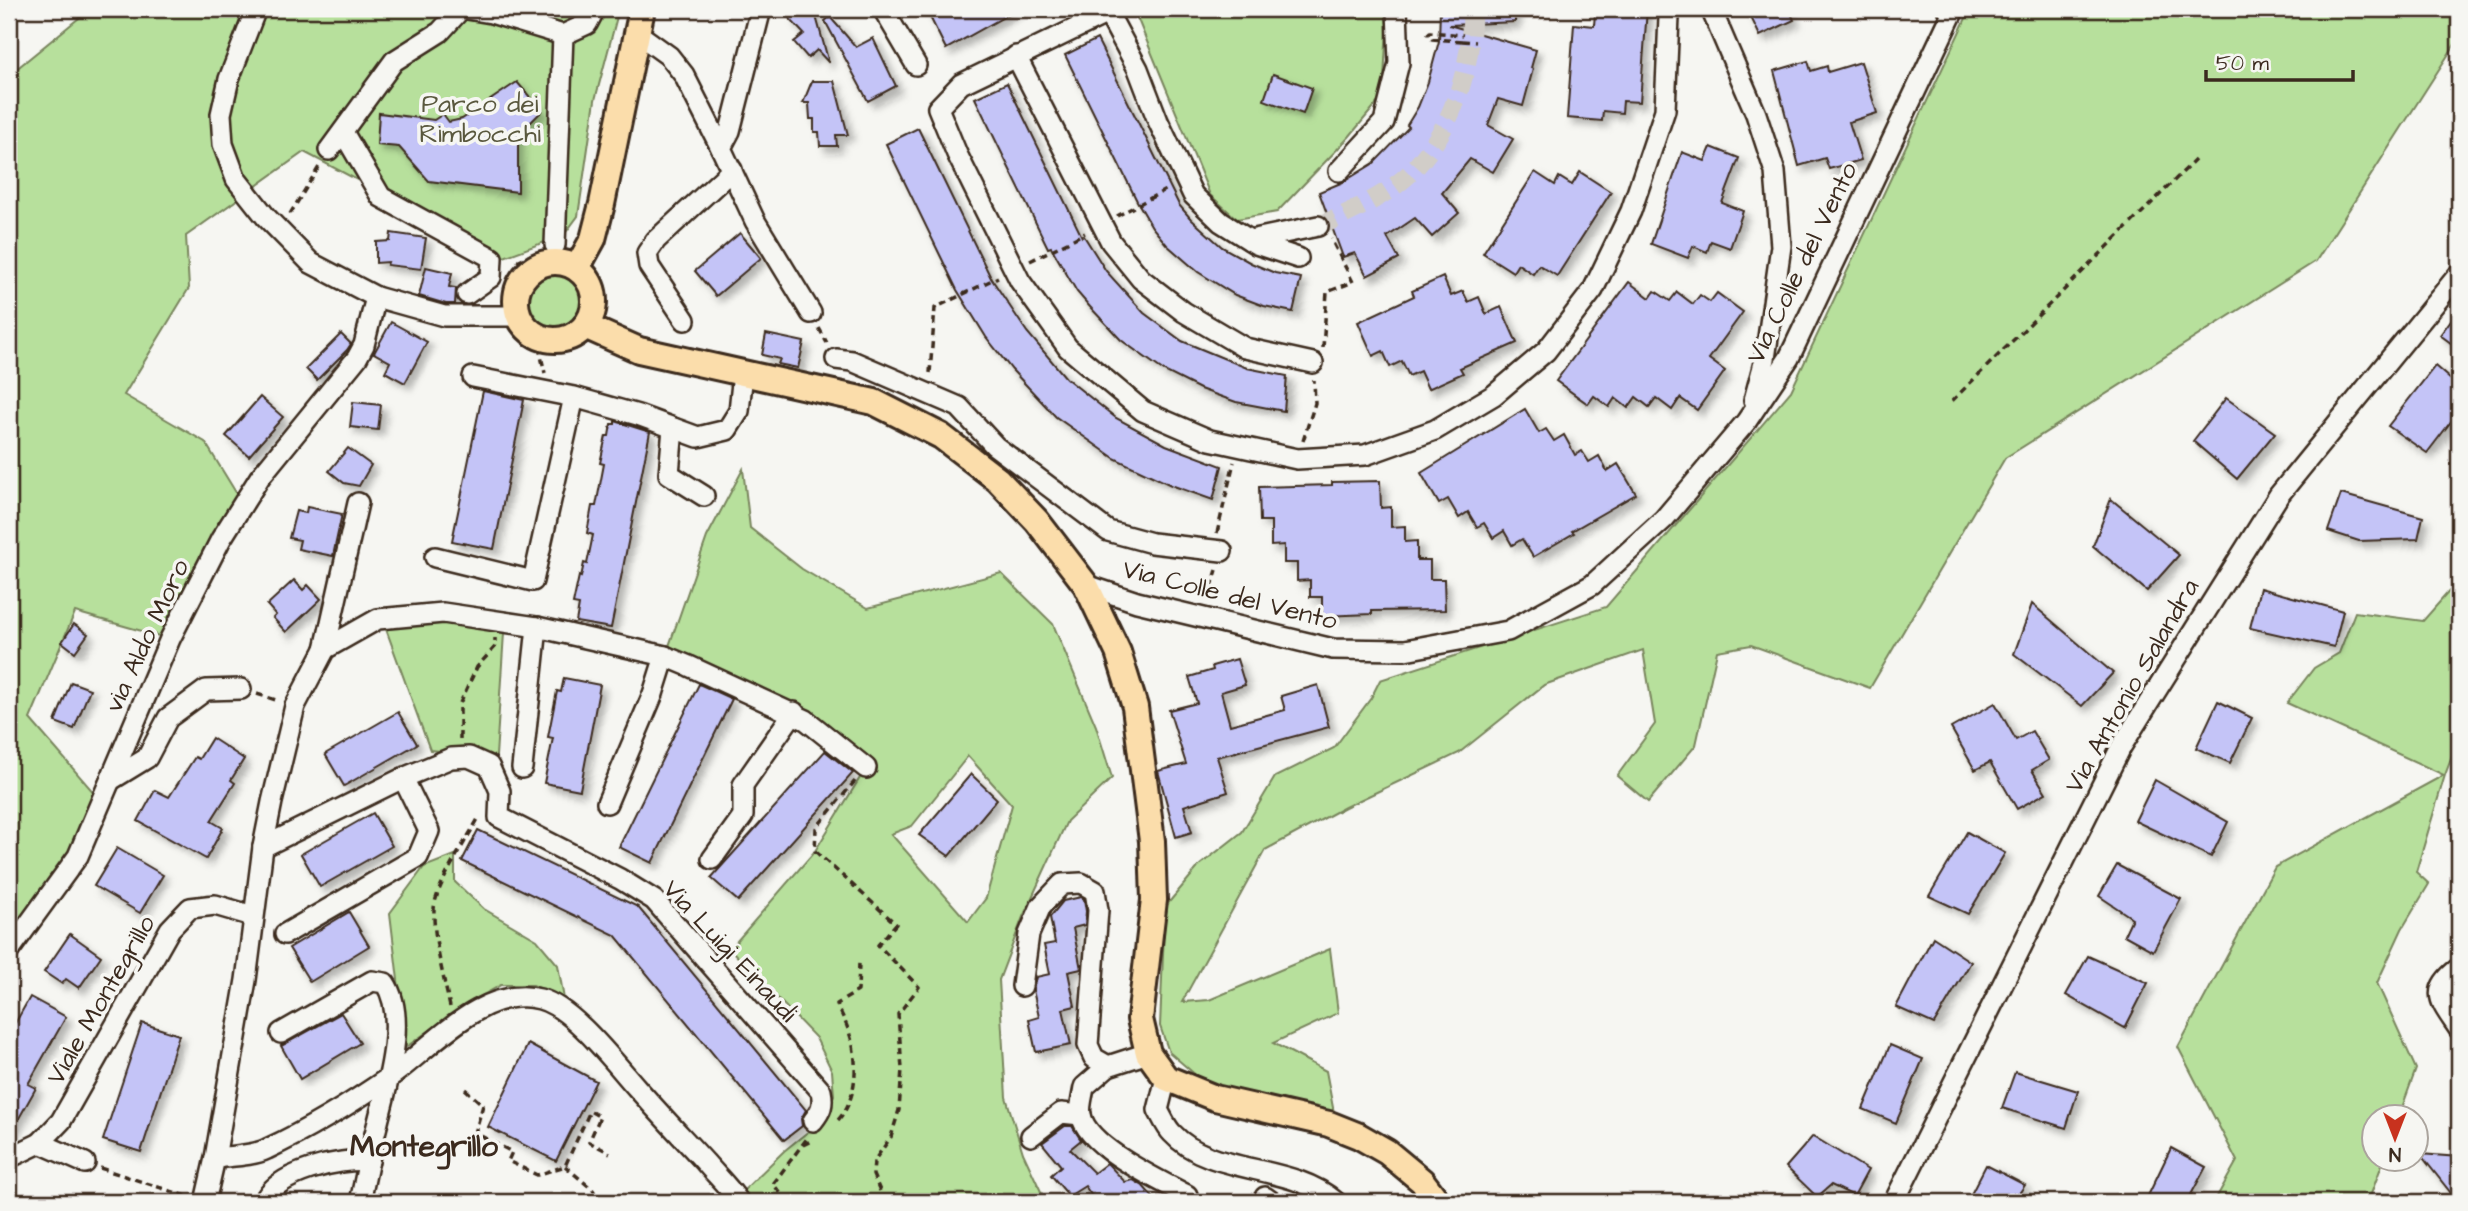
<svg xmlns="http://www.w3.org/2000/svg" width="2468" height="1211" font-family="'Architects Daughter',sans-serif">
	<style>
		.green { fill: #b7e09c; stroke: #79855d; stroke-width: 2; fill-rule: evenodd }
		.building { fill: #c4c4f7; stroke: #3b2a1e; stroke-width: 2; filter: url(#shadow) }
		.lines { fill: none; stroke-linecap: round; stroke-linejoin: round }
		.minor-tunnel { stroke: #d1cdc8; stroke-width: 19; stroke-dasharray: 19 10; stroke-linecap: butt }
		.minor-casing { stroke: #3b2a1e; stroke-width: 24 }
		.major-casing { stroke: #3b2a1e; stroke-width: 30 }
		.path { stroke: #3b2a1e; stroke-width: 3.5; stroke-dasharray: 7 5; stroke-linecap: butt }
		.minor { stroke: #f6f6f2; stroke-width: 19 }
		.major { stroke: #fbddab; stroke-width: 24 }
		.path-bridge { stroke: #3b2a1e; stroke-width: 3.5; stroke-dasharray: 7 5; stroke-linecap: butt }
		.labels { text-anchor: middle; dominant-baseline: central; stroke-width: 7; stroke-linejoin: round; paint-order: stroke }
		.park-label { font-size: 26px; fill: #5a583e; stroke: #f6f6f2 }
		.street-label { font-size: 26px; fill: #3b2a1e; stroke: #f6f6f2 }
		.quarter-label { font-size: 30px; font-weight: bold; fill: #3b2a1e; stroke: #f6f6f2 }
	</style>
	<defs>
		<filter id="shadow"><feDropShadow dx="5.5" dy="5.5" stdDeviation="3.5" flood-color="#0004"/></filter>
	</defs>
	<rect width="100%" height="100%" fill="#f6f6f2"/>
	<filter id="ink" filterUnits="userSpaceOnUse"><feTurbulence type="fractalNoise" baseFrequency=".0143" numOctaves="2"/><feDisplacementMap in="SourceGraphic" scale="14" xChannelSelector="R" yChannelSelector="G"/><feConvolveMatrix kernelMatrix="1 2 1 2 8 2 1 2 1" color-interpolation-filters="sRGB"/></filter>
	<g filter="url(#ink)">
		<g class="green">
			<path d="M90 9H619L595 100 578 216 564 235 504 257 304 152 186 236 189 288 124 395 205 442 243 504 170 639 75 612 30 719 102 802 9 951V75Z"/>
			<path d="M1385 9 1387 26 1383 96 1349 137 1277 212 1237 219 1210 195 1134 10Z"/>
			<path d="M1973 9H2459V38L2316 261 2005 458 1870 688 1751 645 1717 651 1696 745 1648 802 1617 776 1655 724 1643 650 1544 685 1459 753 1345 807 1265 850 1182 1002 1209 1000 1330 949 1338 1013 1273 1043 1326 1071 1334 1113 1205 1083 1169 1052 1160 1026 1165 907 1200 865 1242 832 1275 777 1334 748 1371 698 1380 680 1606 607 1791 391 1966 18Z"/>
			<circle cx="555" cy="301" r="27"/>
			<path d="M743 469 750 528 802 569 868 608 1001 573 1053 624 1096 726 1112 778 1067 821 1023 917 999 980 1006 1097 1023 1153 1044 1198 1050 1202H748L740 1194 784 1151 825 1118 834 1095 832 1071 816 1038 730 949 815 851 866 768 869 770 870 758 811 715 668 649 707 537ZM968 756 1012 805 986 898 968 922 891 834 912 826Z"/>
			<path d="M2459 580V738L2445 775 2416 872 2429 884 2402 929 2377 983 2416 1069 2399 1116H2374V1158L2384 1159 2368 1202H2214L2237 1161 2178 1047 2275 867 2444 775 2287 703 2314 668 2339 653 2355 612 2423 621Z"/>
			<path d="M444 621 504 633 496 756 430 750 386 629Z"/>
			<path d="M455 855V882L484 909 537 940 558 965 564 999 533 985H501L467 1004 406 1047 390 913 424 867Z"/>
		</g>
		<g class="building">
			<path d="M799 9H814L829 63 817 50 808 58 794 42 804 34 789 18Z"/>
			<path d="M926 9H1018L946 49Z"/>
			<path d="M1440 9H1515V22L1449 25 1536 50 1531 68 1533 69 1523 106 1498 99 1488 125 1513 139 1493 172 1470 159 1442 193 1459 213 1432 237 1415 218 1387 237 1399 259 1367 276 1355 253 1343 257 1319 192 1343 182 1374 163 1409 127 1407 125 1418 107 1428 82 1439 41Z"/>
			<path d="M1615 9H1647L1640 102 1623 101 1622 113 1603 111 1602 121 1567 118 1574 24 1594 26 1595 13 1615 15Z"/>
			<path d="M1747 9H1789L1794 20 1760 36Z"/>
			<path d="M830 17 856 47 873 38 896 86 868 101 825 21Z"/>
			<path d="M1097 39 1179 205 1191 219 1222 247 1251 263 1275 273 1301 278 1293 312 1264 306 1235 295 1198 272 1167 245 1152 227 1137 201 1065 55Z"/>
			<path d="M1808 61 1811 71 1827 66 1828 72 1861 62 1877 113 1849 122 1861 160 1829 169 1825 158 1799 166 1774 71Z"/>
			<path d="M1273 74 1312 88 1303 114 1264 100Z"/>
			<path d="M812 81H834L848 135H836L837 146H820L819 132H814V119H810L809 103H803Z"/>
			<path d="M517 82 542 111 518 135V192L429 181 399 147 377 145 379 113 434 120 443 114 449 122 462 119Z"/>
			<path d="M1007 83 1082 237 1084 236 1106 271 1144 313 1182 341 1247 368 1287 376 1284 411 1236 402 1200 389 1164 371 1121 340 1090 307 1077 292 1051 247 1048 248 975 98Z"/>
			<path d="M918 128 991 278 1027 332 1066 378 1116 418 1166 445 1222 466 1213 500 1171 485 1114 458 1056 417 1012 370 986 337 957 290 886 144Z"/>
			<path d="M1711 147 1739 158 1722 203 1743 211 1730 248 1711 241 1707 252 1693 246 1688 258 1651 244 1682 152 1705 161Z"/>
			<path d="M1535 172 1555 185 1559 177 1572 185 1580 172 1611 192 1557 276 1539 265 1533 274 1518 264 1513 272 1483 253Z"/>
			<path d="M391 233 426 238 421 269 387 265 388 262 376 263V242L390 241Z"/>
			<path d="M740 233 761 258 716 296 695 271Z"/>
			<path d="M426 267 452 273 449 287 456 288 455 304H446L419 296Z"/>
			<path d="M1443 277 1451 296 1463 291 1468 302 1479 297 1486 314 1501 307 1517 343 1460 368 1463 373 1428 389 1420 371 1409 376 1402 361 1390 367 1383 351 1373 356 1358 322 1414 296 1412 291Z"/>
			<path d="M1629 282 1650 298 1655 291 1670 301 1677 292 1693 304 1700 295 1710 302 1717 293 1743 312 1709 359 1725 371 1697 410 1680 398 1672 410 1656 398 1649 407 1636 397 1628 408 1615 398 1609 407 1594 396 1588 404 1556 381Z"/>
			<path d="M2459 309V349L2440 335Z"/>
			<path d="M391 322 427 342 405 383 385 372 390 362 374 353Z"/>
			<path d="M341 334 351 344 347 350 317 380 306 369Z"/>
			<path d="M766 334 804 342 798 368 778 364 780 359 762 355Z"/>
			<path d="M2435 366 2459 387V411L2427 453 2388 426Z"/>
			<path d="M483 391 524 400 494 549 452 541Z"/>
			<path d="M260 397 283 417 249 456 226 436Z"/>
			<path d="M2226 398 2275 433 2237 479 2193 441Z"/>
			<path d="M353 402 381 405 378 430 350 427Z"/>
			<path d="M1525 409 1539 433 1546 429 1554 441 1564 435 1575 455 1582 451 1589 462 1599 456 1607 471 1618 464 1636 494 1572 531 1574 533 1533 557 1522 539 1512 545 1504 531 1493 538 1484 523 1477 527 1468 512 1459 518 1448 499 1439 504 1421 473Z"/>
			<path d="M615 421 650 432 611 628 576 622 579 605 573 604 579 576 581 577 584 563 587 564 593 535 587 533 592 506H596L604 464 600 463 606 436H609L611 424H615Z"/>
			<path d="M348 448 371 465 359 486 344 483 329 471Z"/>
			<path d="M1380 481 1381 508 1391 507V527L1405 526V542L1417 541V560H1430V579H1444L1445 610 1372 611V614L1322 616V597H1310V580L1297 581V563H1284V545L1271 546V521H1260L1259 487 1332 485V482Z"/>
			<path d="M2341 494 2423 517 2418 539 2359 541 2328 531Z"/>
			<path d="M2111 499 2179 555 2147 591 2093 546Z"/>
			<path d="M307 507 342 514 333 556 298 549 300 540 289 538 296 511 306 513Z"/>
			<path d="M294 580 303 590 308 585 321 599 286 632 273 618 276 615 267 605Z"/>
			<path d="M2260 588 2343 611 2334 647 2250 628Z"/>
			<path d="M2032 604 2113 673 2082 706 2014 654Z"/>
			<path d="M74 624 88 634 75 652 62 642Z"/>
			<path d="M1237 659 1245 685 1221 692 1230 725 1285 710 1281 696 1318 685 1329 727 1217 757 1228 792 1184 806 1192 832 1176 837 1158 771 1186 764 1169 710 1197 703 1189 677 1213 670 1212 666Z"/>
			<path d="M564 678 600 685 580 790 544 783 553 738 548 737 557 691 561 692Z"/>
			<path d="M71 682 90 689 74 729 55 722Z"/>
			<path d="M699 684 732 699 652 863 619 847Z"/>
			<path d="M2218 701 2252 718 2230 763 2196 748Z"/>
			<path d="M1995 703 2016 740 2032 731 2049 760 2032 770 2046 793 2017 809 1990 762 1975 770 1951 728Z"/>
			<path d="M398 712 417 744 344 786 325 754Z"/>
			<path d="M212 738 244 759 231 780 235 783 211 821 223 828 206 859 138 821 155 790 169 797 195 757 199 759Z"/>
			<path d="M825 751 853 773 738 901 711 878Z"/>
			<path d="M971 774 997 799 949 856 919 835Z"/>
			<path d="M2155 780 2228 822 2211 857 2135 821Z"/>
			<path d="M373 813 392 846 320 887 301 854Z"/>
			<path d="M478 830 638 907 806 1110 801 1119 802 1126 784 1140 615 935 462 861Z"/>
			<path d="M1967 832 2005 853 1968 914 1929 896Z"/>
			<path d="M117 848 163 875 140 913 94 886Z"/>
			<path d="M2117 865 2181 899 2153 951 2124 935 2132 918 2099 896Z"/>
			<path d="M1081 897 1084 899 1086 911 1085 925 1073 928 1081 969 1068 972 1075 1006 1063 1009 1071 1045 1036 1052 1029 1020 1039 1017 1033 990 1036 977 1050 974 1044 945 1055 943 1050 917 1063 901Z"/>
			<path d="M349 912 369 946 310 982 289 948Z"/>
			<path d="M70 934 101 956 79 988 66 979 62 984 44 972Z"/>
			<path d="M1933 937 1971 962 1934 1024 1896 1007Z"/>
			<path d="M2088 956 2148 983 2125 1028 2066 995Z"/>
			<path d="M30 997 66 1017 28 1084 36 1088 9 1136V1034Z"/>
			<path d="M341 1013 360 1043 300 1079 281 1046Z"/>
			<path d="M142 1023 179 1035 141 1152 103 1140Z"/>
			<path d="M528 1044 596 1081 556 1161 488 1127Z"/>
			<path d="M1890 1045 1923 1059 1896 1123 1863 1109Z"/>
			<path d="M2015 1072 2078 1091 2066 1128 2002 1108Z"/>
			<path d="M1065 1126H1072L1081 1140 1070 1149 1094 1173 1107 1163 1125 1182 1133 1180 1143 1186 1157 1202H1096L1085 1186 1069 1196 1051 1175 1061 1166 1042 1143Z"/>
			<path d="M1813 1136 1868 1170 1854 1196 1831 1185 1817 1197 1786 1167Z"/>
			<path d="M2171 1148 2206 1167 2187 1202H2145Z"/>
			<path d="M2420 1154 2459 1157V1202H2458Z"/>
			<path d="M1986 1165 2025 1185 2013 1202H1967Z"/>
		</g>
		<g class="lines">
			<path class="minor-tunnel" d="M1318 226C1346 215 1385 196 1407 176 1452 133 1472 69 1472 9"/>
			<g class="minor-casing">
				<g id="minor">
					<path d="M256 9 229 79 221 114 223 144 236 179 266 217 311 263 376 297 444 316H519"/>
					<path d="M467 9 491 13 563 35 587 24 595 9"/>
					<path d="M761 9 730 131 721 148 755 221 811 313"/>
					<path d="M883 9 916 65"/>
					<path d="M1116 9 961 84 938 108 957 154 1020 281 1068 348 1143 411 1210 440 1297 459 1365 455 1435 430 1494 395 1546 351 1593 290 1631 211 1665 110 1669 17 1672 9"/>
					<path d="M1711 9 1756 114 1775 172 1781 246 1765 359 1754 400"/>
					<path d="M1108 13 1138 69 1158 121 1193 195 1221 222 1256 244 1298 258"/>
					<path d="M637 33 669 56 684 75 721 148"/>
					<path d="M1016 56 1111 242 1141 279 1184 312 1245 348 1313 363"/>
					<path d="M343 132 381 197 492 258 491 277 467 294"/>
					<path d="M329 150 394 61 440 32 461 9"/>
					<path d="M1339 171 1384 122 1399 63 1397 9"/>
					<path d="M1250 240 1318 226"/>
					<path d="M555 245 563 35"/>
					<path d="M685 320 649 266 647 253 656 240 732 170"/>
					<path d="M836 359 852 361 959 407 995 446 1108 531 1152 543 1222 551"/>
					<path d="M473 377 574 397 638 415 698 437 727 430 739 411 743 373"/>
					<path d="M673 428 669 474 704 496"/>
					<path d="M435 557 533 581 574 397"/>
					<path d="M1086 585 1137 602 1333 649 1405 650 1508 631 1592 585 1664 519 1746 422 1789 358 1952 14 1948 9"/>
					<path d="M325 649 358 503"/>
					<path d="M522 768 537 627"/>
					<path d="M111 780 147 758 168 718 206 690 241 689"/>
					<path d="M607 803 653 694 665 656"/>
					<path d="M263 847 403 778 451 758 469 757 489 766 500 791 499 817 620 879 654 900 821 1091C824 1105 821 1111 813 1121"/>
					<path d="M712 859 743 816V785L794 712"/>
					<path d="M285 934 418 857 429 831 403 778"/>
					<path d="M9 951 78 856 170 639 221 539 260 477 357 358 364 345 376 297"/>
					<path d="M2459 968C2428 991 2441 1002 2459 1029"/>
					<path d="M1022 986 1029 934 1041 906 1062 884 1081 883 1095 891 1098 910 1088 1045 1094 1058 1108 1066"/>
					<path d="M281 1033 372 981 385 983C408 1017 387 1085 378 1122 371 1148 366 1175 360 1202"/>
					<path d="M1148 1053 1108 1066 1084 1087C1083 1095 1079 1107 1081 1115 1087 1147 1159 1180 1187 1195"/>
					<path d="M1166 1078 1158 1110C1162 1117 1166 1127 1172 1133 1211 1176 1290 1162 1336 1202"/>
					<path d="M1031 1136 1061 1113 1081 1115"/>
					<path d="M40 1143 85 1163"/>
					<path d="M9 1158 40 1143 61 1121 170 929 190 908 215 905 253 916"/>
					<path d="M215 1158C231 1156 253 1156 267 1149 310 1129 352 1103 391 1076 432 1047 484 984 540 999 572 1007 614 1062 637 1088 659 1113 682 1137 705 1162 716 1175 730 1188 739 1202"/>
					<path d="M1265 1197 1272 1202"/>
					<path d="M205 1202 215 1158 246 980 263 847 272 802 295 706 325 649 378 619 443 613 537 627 665 656 689 666 806 720 866 768"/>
					<path d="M264 1202C276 1172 340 1158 369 1161"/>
					<path d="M1894 1202 2121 747 2279 495 2459 274"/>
				</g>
			</g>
			<g class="major-casing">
				<g id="major">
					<circle cx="555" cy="301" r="39"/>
					<path d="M577 268 593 239 602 204 642 9"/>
					<path d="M585 326 639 350 874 402 941 436 998 480 1037 521 1086 585 1118 652 1135 707 1152 841 1154 900 1140 1019 1148 1053 1166 1078 1215 1098 1329 1124 1359 1136 1387 1152 1422 1181 1438 1202"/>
				</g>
			</g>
			<g class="path">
				<path d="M1462 41 1432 39 1428 37V34L1430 32 1463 35"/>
				<path d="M290 214 319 167"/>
				<path d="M1117 216 1169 188"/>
				<path d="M1030 261 1085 233"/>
				<path d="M514 274 519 260 539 252"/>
				<path d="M819 328 827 343"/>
				<path d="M536 335 545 373"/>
				<path d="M1323 348 1327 292 1353 282 1331 239"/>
				<path d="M930 373 935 308 998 277"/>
				<path d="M1952 401 2195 160"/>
				<path d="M1303 441 1315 403 1314 380"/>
				<path d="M1217 533 1234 462"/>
				<path d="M1208 599 1217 570"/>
				<path d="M257 694 276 700"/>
				<path d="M460 739V703L477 667 495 647V638"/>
				<path d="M855 781 816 828 815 851 896 924 878 945 919 987 898 1014 902 1069 899 1110 891 1137 874 1161 873 1175 885 1202"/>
				<path d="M450 1007C444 978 433 939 434 910 434 888 468 838 479 817"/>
				<path d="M465 1089 483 1105 475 1133 512 1152 508 1161 537 1175 565 1166 590 1111 600 1117 589 1142 610 1153"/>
				<path d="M838 1120C857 1100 859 1061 850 1035 847 1024 841 1014 837 1004L858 991 859 962"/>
				<path d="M803 1145 813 1140"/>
				<path d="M565 1166 593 1190 600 1202"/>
				<path d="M100 1168 186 1196"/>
				<path d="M773 1202 780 1193"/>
				<path d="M788 1202 773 1184 808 1137"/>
			</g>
			<use href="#minor" class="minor"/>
			<use href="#major" class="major"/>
			<path class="path-bridge" d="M1462 41 1476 42"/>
		</g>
	</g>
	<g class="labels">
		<g class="park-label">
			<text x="480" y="104">Parco dei<tspan x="480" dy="30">Rimbocchi</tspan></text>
		</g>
		<g class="street-label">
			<text transform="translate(1802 263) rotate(-64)">Via Colle del Vento</text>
			<text transform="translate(1230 595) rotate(14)">Via Colle del Vento</text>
			<text transform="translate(147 636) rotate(-65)">via Aldo Moro</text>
			<text transform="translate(2132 686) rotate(-60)">Via Antonio Salandra</text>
			<text transform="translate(730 951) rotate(47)">Via Luigi Einaudi</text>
			<text transform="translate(101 1000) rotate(-60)">Viale Montegrillo</text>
		</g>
		<g class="quarter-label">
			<text x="424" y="1147">Montegrillo</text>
		</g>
	</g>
	<rect width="2468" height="1211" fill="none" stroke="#f6f6f2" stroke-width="35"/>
	<rect x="18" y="18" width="2433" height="1176" fill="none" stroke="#3b2a1e" stroke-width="2.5" filter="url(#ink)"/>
	<g transform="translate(2395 1138) rotate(180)"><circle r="33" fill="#f6f6f2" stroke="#aba49d" stroke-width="2"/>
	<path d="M0-5L12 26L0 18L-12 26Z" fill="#c8321e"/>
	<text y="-10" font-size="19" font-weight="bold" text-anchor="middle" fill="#3b2a1e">N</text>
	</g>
	<path d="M2206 70v10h147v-10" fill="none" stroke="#3b2a1e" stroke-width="3.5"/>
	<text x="2216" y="70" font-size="21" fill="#3b2a1e" stroke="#f6f6f2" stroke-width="5" paint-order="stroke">50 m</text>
</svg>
